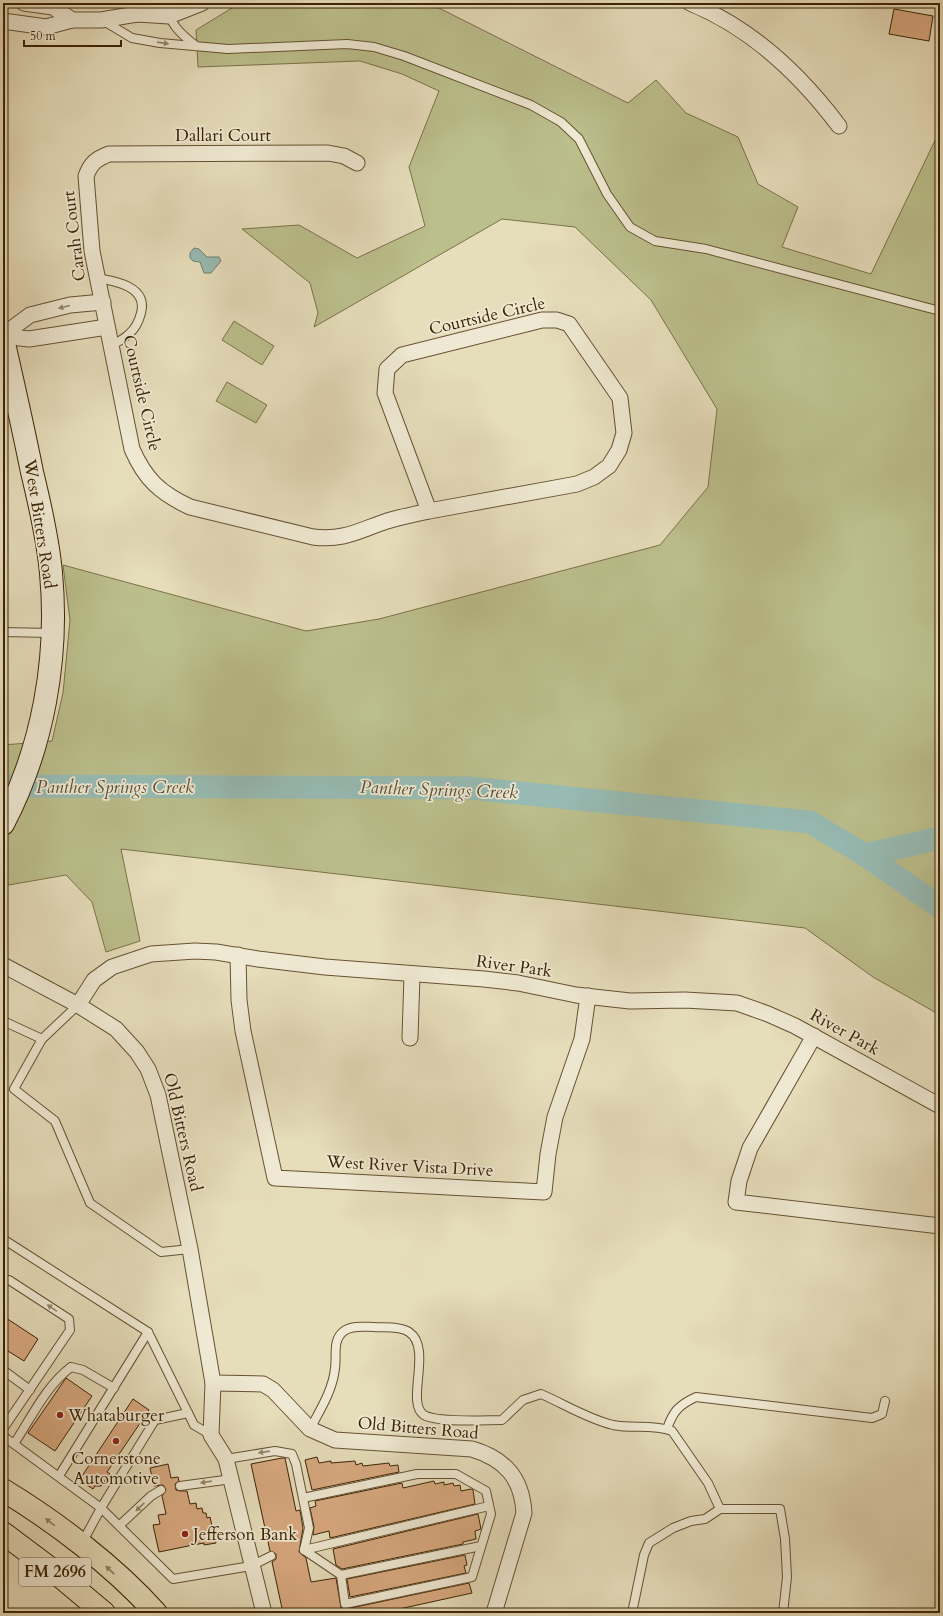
<svg xmlns="http://www.w3.org/2000/svg" width="943" height="1616" font-family="Cardo,serif">
	<style>
		.green { fill: #bbbf8c; stroke: #7c7148 }
		.water { fill: #97bbb4; stroke: #737e6e }
		.lines { fill: none; stroke-linecap: round; stroke-linejoin: round }
		.river { stroke: #97bbb4; stroke-width: 23 }
		.building { fill: #d8a980; stroke: #3c2304 }
		.lane-casing { stroke: #665232; stroke-width: 10 }
		.street-casing { stroke: #665232; stroke-width: 17 }
		.secondary-casing { stroke: #3c2304; stroke-width: 24 }
		.primary-casing { stroke: #3c2304; stroke-width: 24 }
		.lane { stroke: #efe9d3; stroke-width: 8 }
		.street { stroke: #efe9d3; stroke-width: 15 }
		.secondary { stroke: #efe9d3; stroke-width: 22 }
		.primary { stroke: #e6ddbb; stroke-width: 22 }
		.oneway { fill: #96866c }
		.oneway2 { fill: #918060 }
		.poi-dot { fill: #8f2418; stroke: #efe9d3; stroke-width: 1.5 }
		.labels { text-anchor: middle; dominant-baseline: central; stroke-width: 3.5; stroke-linejoin: round; paint-order: stroke }
		.shield { fill: #efe9d3; stroke: #725e42; stroke-width: 1 }
		.shield-label { font-size: 16px; font-weight: bold; fill: #3c2304 }
		.street-label { font-size: 17px; fill: #3c2304; stroke: #efe9d3 }
		.poi-label { font-size: 17px; fill: #3c2304; stroke: #efe9d3; text-anchor: start }
		.water-label { font-size: 18px; font-style: italic; fill: #575139; stroke: #efe9d3 }
	</style>
	<rect width="100%" height="100%" fill="#e6ddbb"/>
	<filter id="stains"><feTurbulence type="fractalNoise" baseFrequency=".005" numOctaves="4"/><feColorMatrix values="0 0 0 0 .2 0 0 0 0 .09 0 0 0 0 .02 0 0 0 .5 -.17"/></filter>
	<radialGradient id="worn" r=".72"><stop offset=".6" stop-color="#630" stop-opacity="0"/><stop offset="1" stop-color="#630" stop-opacity=".3"/></radialGradient>
	<g class="green">
		<path d="M240 3H429L628 103 656 80 686 113 738 137 758 184 798 207 782 247 871 274 940 130V1015L873 977 805 928 121 849 140 941 106 952 92 902 66 875 3 886V745L52 741 63 693 70 620 63 565 306 631 379 619 660 545 708 487 717 409 651 300 575 227 502 219 314 327 318 313 310 283 242 229 299 225 357 258 425 226 409 167 439 91 402 74 360 61 198 67 196 30Z"/>
		<path d="M234 321 274 346 262 365 222 340Z"/>
		<path d="M227 382 267 405 256 423 216 401Z"/>
	</g>
	<path class="water" d="M194 248 199 249 207 257H219L221 261 211 273H204L200 262 193 261 190 258V253Z"/>
	<g class="lines">
		<g class="river">
			<path d="M3 786 469 788 810 822 865 855 940 907"/>
			<path d="M865 855 940 838"/>
		</g>
	</g>
	<g class="building">
		<path d="M894 9 933 16 929 41 889 34Z"/>
		<path d="M3 1316 38 1339 24 1361 3 1348Z"/>
		<path d="M66 1378 92 1396 55 1451 28 1433Z"/>
		<path d="M133 1399 149 1410 107 1472 110 1474 101 1486H95L93 1489 81 1481 83 1477 82 1476Z"/>
		<path d="M317 1457 319 1463 331 1461V1463L355 1461 356 1465 362 1463 363 1466 389 1463 390 1466 398 1465 399 1472 312 1490 305 1460Z"/>
		<path d="M282 1458H285L296 1511 300 1510 303 1528 299 1552 306 1558 311 1582 336 1578 341 1608 346 1609 469 1583 472 1593 381 1613H283L272 1562 276 1559V1554L270 1551 251 1464Z"/>
		<path d="M168 1464 171 1478 178 1477 179 1481 175 1484 176 1490 180 1491H187L190 1504 196 1503 197 1509 202 1508 203 1513H206L207 1518 210 1517 216 1543 204 1545V1543L193 1545 159 1552 153 1525 160 1524 158 1515 166 1514 162 1496 166 1490 163 1485 154 1486 150 1468Z"/>
		<path d="M434 1481 435 1484 444 1482V1485L453 1483 454 1486 460 1485 461 1491 471 1489 473 1490 475 1504 330 1538 329 1531 313 1535 314 1527 310 1508 316 1506 315 1501 402 1483 403 1488Z"/>
		<path d="M478 1514 481 1529 475 1531 476 1539 463 1542V1544L342 1569 336 1565 333 1549Z"/>
		<path d="M465 1555 467 1565 464 1566 466 1573 350 1597 347 1579Z"/>
	</g>
	<g class="lines">
		<g class="lane-casing">
			<g id="lane">
				<path d="M163 3C173 26 177 31 196 46"/>
				<path d="M102 20 132 38 160 43 228 49 347 44 374 47 404 56 531 105 561 122 579 139 607 194 630 227 655 241 706 249 940 311"/>
				<path d="M97 278C116 281 148 287 141 313 139 321 136 328 129 334 124 339 117 342 111 346"/>
				<path d="M3 632 51 633"/>
				<path d="M3 1021 42 1039 78 1005"/>
				<path d="M42 1039 14 1089 55 1121 90 1203 161 1252 190 1249"/>
				<path d="M3 1239 148 1332 194 1425 211 1435"/>
				<path d="M3 1280H9L69 1319 70 1330 3 1429"/>
				<path d="M3 1370 30 1390"/>
				<path d="M310 1429C320 1410 333 1390 335 1368 337 1355 332 1340 344 1331 352 1325 365 1327 374 1327 384 1328 400 1326 409 1332 433 1348 405 1403 424 1415 438 1423 484 1420 502 1420L523 1400 541 1394C564 1404 588 1419 613 1425 632 1429 653 1424 672 1431L708 1483 720 1509H780L785 1539 787 1577 783 1613"/>
				<path d="M667 1429C673 1411 679 1405 696 1397L872 1418 882 1414 885 1401"/>
				<path d="M3 1436 101 1508 173 1579 251 1566 271 1556"/>
				<path d="M14 1444C31 1418 46 1386 71 1367L83 1370 114 1388"/>
				<path d="M226 1459 275 1451 292 1454 296 1464 309 1528 304 1550 341 1575 345 1604 472 1577 491 1514 486 1491 456 1474H417L303 1498"/>
				<path d="M59 1476 148 1332"/>
				<path d="M180 1486 232 1479"/>
				<path d="M120 1525 151 1496 161 1490"/>
				<path d="M82 1543 101 1508 155 1420 188 1413"/>
				<path d="M304 1550 489 1506"/>
				<path d="M341 1575 481 1546"/>
				<path d="M632 1613 644 1555 649 1543 673 1528 691 1521 705 1519 720 1509"/>
			</g>
		</g>
		<g class="street-casing">
			<g id="street">
				<path d="M24 3 53 7 72 20"/>
				<path d="M690 3C751 28 800 74 839 126"/>
				<path d="M137 14 152 3"/>
				<path d="M3 21 46 27 72 20H101L137 14 169 16 202 3"/>
				<path d="M357 163 344 156 328 153 109 154C96 159 91 163 86 176L92 251 132 449C145 479 160 493 190 507L313 537C344 541 360 530 387 521 401 517 415 514 429 511"/>
				<path d="M542 320H557L569 324 620 398 624 433 619 450 609 466 594 477 577 484 429 511 385 393 387 369 402 355Z"/>
				<path d="M3 335 30 315 70 305 103 302"/>
				<path d="M3 336 29 339 107 327"/>
				<path d="M238 955 239 1000 243 1031 275 1178 544 1192 548 1154 555 1117 582 1039 588 996"/>
				<path d="M3 965 78 1005 116 1029 137 1052 148 1069 158 1095 190 1249 213 1383 211 1435 226 1459 264 1613"/>
				<path d="M78 1005 94 980 112 967 151 954 195 951 216 952 258 959 325 967 484 979 518 983 576 995 630 1001 685 1000 737 1003 768 1014 795 1026 940 1106"/>
				<path d="M814 1036 750 1148 739 1181 736 1202 940 1226"/>
				<path d="M410 1038 412 975"/>
				<path d="M213 1383 263 1384 273 1390 310 1429 335 1440 472 1449C505 1459 522 1478 524 1513L494 1613"/>
			</g>
		</g>
		<g class="secondary-casing">
			<path id="secondary" d="M3 339C13 383 23 427 32 472 40 505 48 539 51 573 59 658 43 748 3 824"/>
		</g>
		<g class="primary-casing">
			<g id="primary">
				<path d="M3 1490C56 1522 115 1567 156 1613"/>
				<path d="M3 1533 55 1572 104 1613"/>
			</g>
		</g>
		<use href="#lane" class="lane"/>
		<use href="#street" class="street"/>
		<use href="#secondary" class="secondary"/>
		<use href="#primary" class="primary"/>
	</g>
	<defs><path id="oneway-solid" d="M-6-.8H1V-3.2L6.5 0L1 3.2V.8H-6Z"/></defs>
	<g class="oneway">
		<use href="#oneway-solid" transform="translate(163 43) rotate(8)"/>
		<use href="#oneway-solid" transform="translate(64 307) rotate(166)"/>
		<use href="#oneway-solid" transform="translate(52 1308) rotate(-146)"/>
		<use href="#oneway-solid" transform="translate(264 1452) rotate(172)"/>
		<use href="#oneway-solid" transform="translate(206 1482) rotate(172)"/>
		<use href="#oneway-solid" transform="translate(140 1507) rotate(136)"/>
	</g>
	<g class="oneway2">
		<use href="#oneway-solid" transform="translate(50 1522) rotate(-142)"/>
		<use href="#oneway-solid" transform="translate(110 1570) rotate(-137)"/>
	</g>
	<g class="poi-dot">
		<circle cx="60" cy="1415" r="4"/>
		<circle cx="116" cy="1441" r="4"/>
		<circle cx="185" cy="1534" r="4"/>
	</g>
	<g class="labels">
		<rect class="shield" x="19" y="1558" width="72" height="28" rx="3"/>
		<g class="shield-label">
			<text x="55" y="1572">FM 2696</text>
		</g>
		<g class="street-label">
			<text x="223" y="135">Dallari Court</text>
			<text transform="translate(74 236) rotate(-97)">Carah Court</text>
			<text transform="translate(487 316) rotate(-13)">Courtside Circle</text>
			<text transform="translate(142 393) rotate(77)">Courtside Circle</text>
			<text transform="translate(40 524) rotate(81)">West Bitters Road</text>
			<text transform="translate(514 966) rotate(8)">River Park</text>
			<text transform="translate(845 1032) rotate(29)">River Park</text>
			<text transform="translate(183 1132) rotate(77)">Old Bitters Road</text>
			<text transform="translate(410 1166) rotate(3)">West River Vista Drive</text>
			<text transform="translate(418 1428) rotate(5)">Old Bitters Road</text>
		</g>
		<g class="poi-label">
			<text x="68" y="1415">Whataburger</text>
			<text x="116" y="1458" text-anchor="middle">Cornerstone<tspan x="116" dy="20">Automotive</tspan></text>
			<text x="193" y="1534">Jefferson Bank</text>
		</g>
		<g class="water-label">
			<text x="115" y="787">Panther Springs Creek</text>
			<text transform="translate(439 790) rotate(2)">Panther Springs Creek</text>
		</g>
	</g>
	<rect width="943" height="1616" fill="none" stroke="#e6ddbb" stroke-width="16"/>
	<rect x="4" y="4" width="935" height="1608" fill="none" stroke="#3c2304" stroke-width="2"/>
	<rect x="8" y="8" width="927" height="1600" fill="none" stroke="#3c2304"/>
	<path d="M24 40v6h97v-6" fill="none" stroke="#3c2304" stroke-width="2"/>
	<text x="30" y="40" font-size="12" fill="#3c2304" stroke="#efe9d3" stroke-width="3" paint-order="stroke">50 m</text>
	<rect width="100%" height="100%" filter="url(#stains)"/>
	<rect width="100%" height="100%" fill="url(#worn)"/>
</svg>
